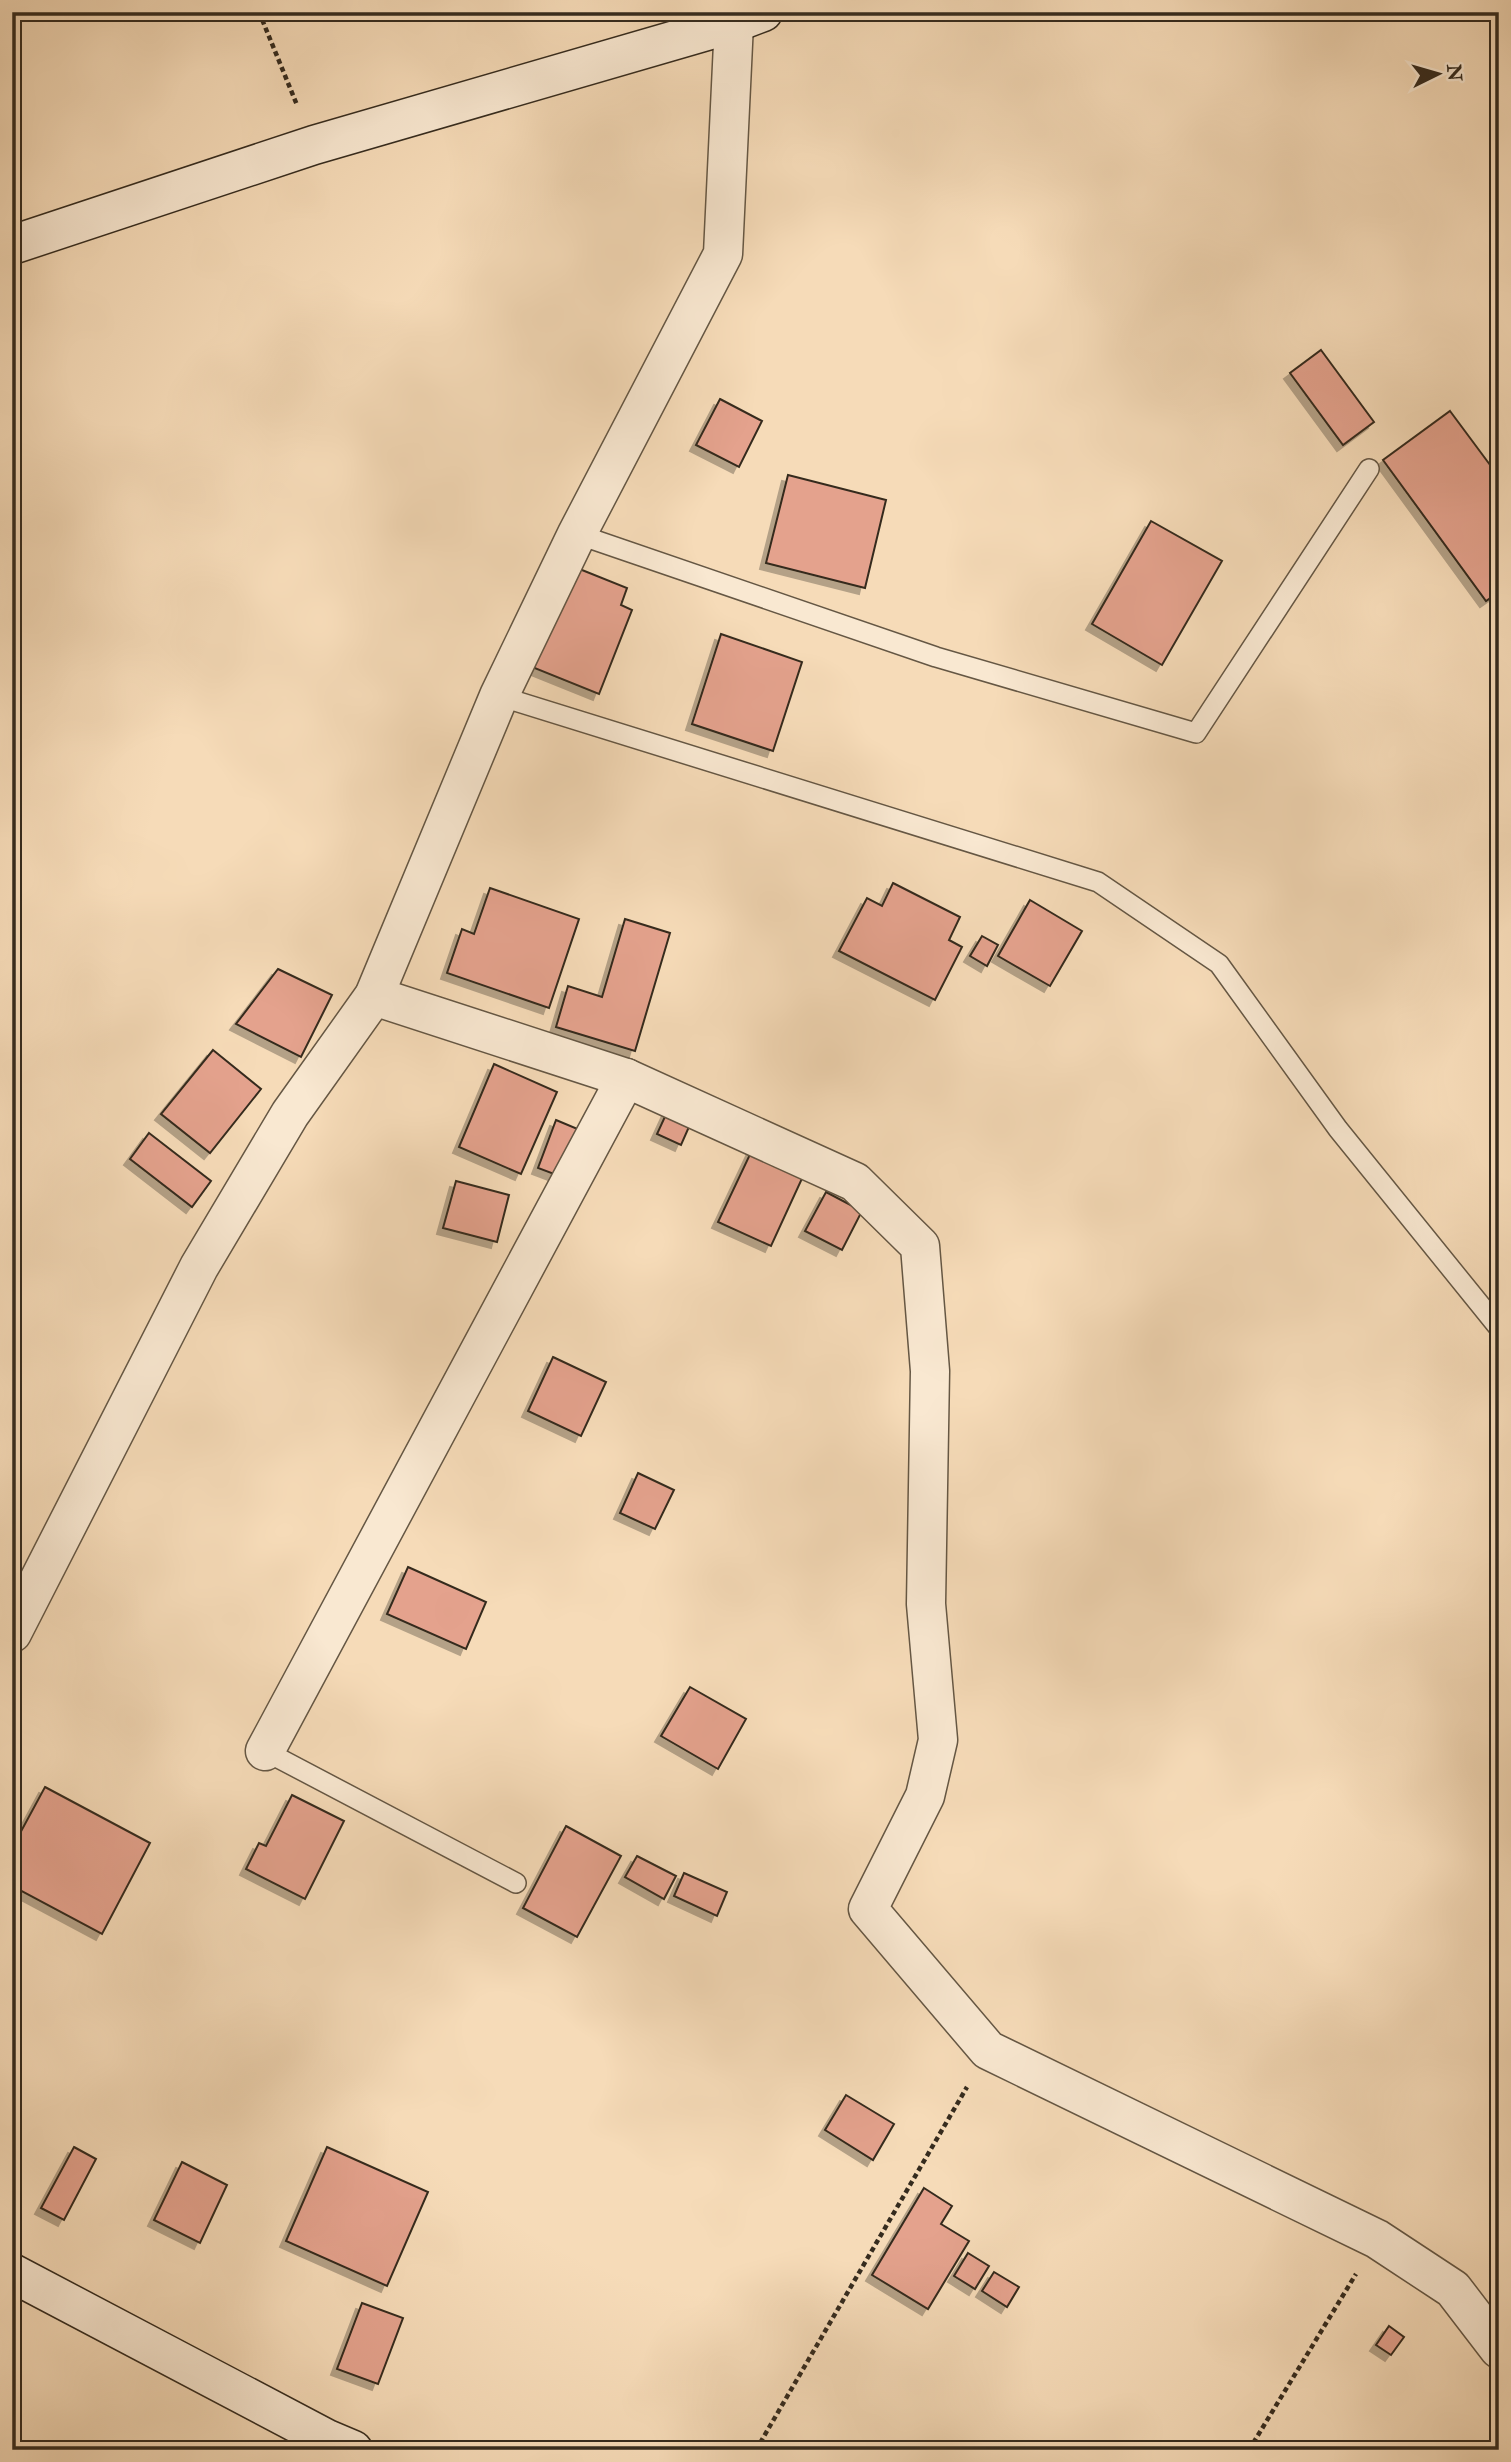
<svg xmlns="http://www.w3.org/2000/svg" width="1511" height="2462" font-family="'IM FELL Double Pica',serif">
	<style>
		.building { fill: #e4a28d; stroke: #352b1e; stroke-width: 2; filter: url(#shadow) }
		.lines { fill: none; stroke-linecap: round; stroke-linejoin: round }
		.lane-casing { stroke: #655744; stroke-width: 22 }
		.street-casing { stroke: #655744; stroke-width: 41 }
		.secondary-casing { stroke: #352b1e; stroke-width: 41 }
		.path { stroke: #352b1e; stroke-width: 4.5; stroke-dasharray: 5 3.5; stroke-linecap: butt }
		.lane { stroke: #f9e8d1; stroke-width: 19 }
		.street { stroke: #f9e8d1; stroke-width: 38 }
		.secondary { stroke: #f9e8d1; stroke-width: 38 }
	</style>
	<defs>
		<filter id="shadow"><feDropShadow dx="-6" dy="6" stdDeviation="0" flood-color="#0004"/></filter>
	</defs>
	<rect width="100%" height="100%" fill="#f6dbb8"/>
	<filter id="stains"><feTurbulence type="fractalNoise" baseFrequency=".00286" numOctaves="4"/><feColorMatrix values="0 0 0 0 .2 0 0 0 0 .09 0 0 0 0 .02 0 0 0 .5 -.17"/></filter>
	<radialGradient id="worn" r=".72"><stop offset=".6" stop-color="#630" stop-opacity="0"/><stop offset="1" stop-color="#630" stop-opacity=".3"/></radialGradient>
	<g class="building">
		<path d="M1321 350 1374 422 1343 445 1290 373Z"/>
		<path d="M720 399 762 421 739 467 696 445Z"/>
		<path d="M1450 411 1499 477V592L1486 601 1383 460Z"/>
		<path d="M788 475 886 500 865 588 766 563Z"/>
		<path d="M1151 521 1222 561 1162 665 1092 624Z"/>
		<path d="M572 566 627 588 621 605 632 610 599 694 532 667Z"/>
		<path d="M721 634 802 662 773 751 692 724Z"/>
		<path d="M893 883 960 917 949 940 962 947 935 1000 839 951 867 898 882 906Z"/>
		<path d="M490 888 579 919 549 1008 447 973 462 929 474 934Z"/>
		<path d="M1030 900 1082 931 1050 986 998 956Z"/>
		<path d="M625 919 670 933 635 1051 556 1027 568 986 602 997Z"/>
		<path d="M982 936 998 945 987 966 970 956Z"/>
		<path d="M278 969 332 995 301 1057 236 1024Z"/>
		<path d="M213 1050 261 1089 210 1153 161 1114Z"/>
		<path d="M494 1064 557 1092 521 1174 459 1147Z"/>
		<path d="M668 1110 692 1120 681 1145 657 1134Z"/>
		<path d="M556 1120 580 1130 562 1177 538 1168Z"/>
		<path d="M149 1133 211 1181 192 1207 130 1159Z"/>
		<path d="M753 1148 805 1172 771 1246 718 1222Z"/>
		<path d="M456 1181 509 1195 497 1242 443 1228Z"/>
		<path d="M826 1192 862 1211 842 1250 805 1231Z"/>
		<path d="M553 1357 606 1382 581 1436 528 1411Z"/>
		<path d="M638 1473 674 1490 655 1529 620 1513Z"/>
		<path d="M408 1567 486 1602 466 1649 387 1614Z"/>
		<path d="M690 1687 746 1719 718 1769 661 1736Z"/>
		<path d="M45 1787 150 1843 102 1934 12 1886V1848Z"/>
		<path d="M292 1795 344 1821 305 1899 246 1869 259 1843 266 1846Z"/>
		<path d="M566 1826 621 1856 577 1937 523 1908Z"/>
		<path d="M637 1856 676 1876 664 1899 625 1877Z"/>
		<path d="M684 1873 727 1892 717 1916 674 1896Z"/>
		<path d="M846 2095 894 2124 873 2160 825 2130Z"/>
		<path d="M74 2147 96 2159 64 2220 41 2208Z"/>
		<path d="M327 2147 428 2192 387 2286 286 2241Z"/>
		<path d="M182 2162 227 2185 200 2243 154 2220Z"/>
		<path d="M924 2188 952 2206 941 2224 969 2241 928 2309 872 2275Z"/>
		<path d="M968 2253 989 2266 975 2289 954 2276Z"/>
		<path d="M994 2272 1019 2287 1007 2307 982 2291Z"/>
		<path d="M362 2303 403 2318 378 2384 337 2369Z"/>
		<path d="M1389 2326 1404 2337 1391 2355 1376 2345Z"/>
	</g>
	<g class="lines">
		<g class="lane-casing">
			<g id="lane">
				<path d="M577 534 936 657 1196 733 1369 469"/>
				<path d="M499 696 1098 882 1219 964 1338 1129 1499 1328"/>
				<path d="M265 1751 516 1883"/>
			</g>
		</g>
		<g class="street-casing">
			<g id="street">
				<path d="M374 996 626 1078 855 1182 920 1246 930 1371 926 1604 938 1740 925 1796 868 1909 988 2050 1377 2239 1453 2289 1499 2349"/>
				<path d="M12 1633 199 1267 290 1114 374 996 499 696 577 534 723 254 734 23"/>
				<path d="M265 1751 626 1078"/>
			</g>
		</g>
		<g class="secondary-casing">
			<g id="secondary">
				<path d="M12 245 314 145 734 23 763 12"/>
				<path d="M12 2273 327 2439 353 2450"/>
			</g>
		</g>
		<g class="path">
			<path d="M259 12 297 105"/>
			<path d="M756 2450 967 2087"/>
			<path d="M1249 2450 1356 2274"/>
		</g>
		<use href="#lane" class="lane"/>
		<use href="#street" class="street"/>
		<use href="#secondary" class="secondary"/>
	</g>
	<rect width="1511" height="2462" fill="none" stroke="#f6dbb8" stroke-width="42"/>
	<rect x="14" y="14" width="1483" height="2434" fill="none" stroke="#352b1e" stroke-width="3.5"/>
	<rect x="21" y="21" width="1469" height="2420" fill="none" stroke="#352b1e" stroke-width="2"/>
	<g transform="translate(1438 74) rotate(85)" stroke="#f9e8d1" stroke-width="5" paint-order="stroke">
	<path d="M0-5L12 26L0 18L-12 26Z" fill="#352b1e"/>
	<text y="-10" font-size="19" font-weight="bold" text-anchor="middle" fill="#352b1e">N</text>
	</g>
	<rect width="100%" height="100%" filter="url(#stains)"/>
	<rect width="100%" height="100%" fill="url(#worn)"/>
</svg>
